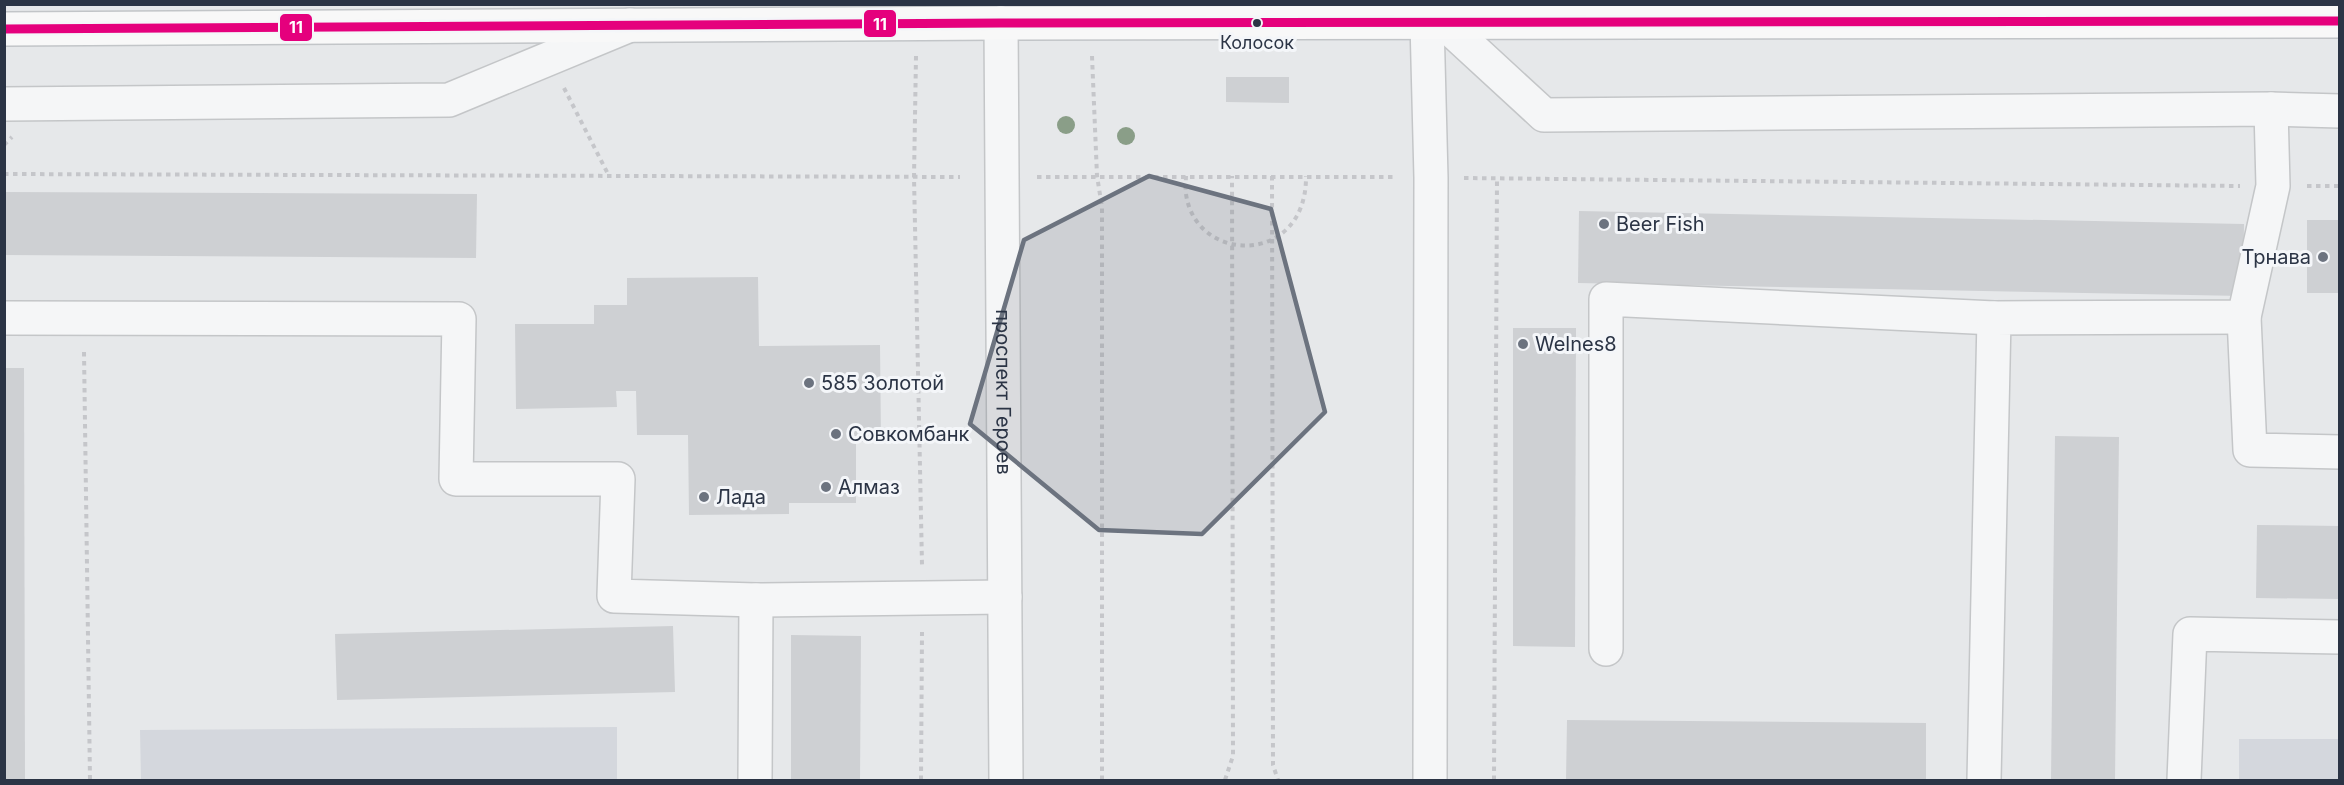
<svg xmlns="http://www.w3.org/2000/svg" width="2344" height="785" font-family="Inter,sans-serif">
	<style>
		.built { fill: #d4d7dd }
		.building { fill: #ced0d3 }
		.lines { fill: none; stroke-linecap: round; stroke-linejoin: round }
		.minor-casing { stroke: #c4c6c8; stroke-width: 36 }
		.major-casing { stroke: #c2c5c8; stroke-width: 36 }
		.path { stroke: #c5c6ca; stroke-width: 4; stroke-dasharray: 4.5 4.5; stroke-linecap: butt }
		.minor { stroke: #f5f6f7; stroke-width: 33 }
		.major { stroke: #f8f8f8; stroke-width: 33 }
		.bus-1-casing { stroke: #f4f6f9; stroke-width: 14 }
		.bus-1 { stroke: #e5007d; stroke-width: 9 }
		.tree { fill: #8a9e88 }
		.marked { fill: #6c737f; fill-opacity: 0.2; stroke: #6c737f; stroke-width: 4.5; stroke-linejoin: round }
		.bus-dot { fill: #2b3445; stroke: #f4f6f9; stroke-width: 2 }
		.poi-dot { fill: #6c737f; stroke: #f4f6f9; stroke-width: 2 }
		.labels { text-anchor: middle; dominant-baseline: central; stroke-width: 6; stroke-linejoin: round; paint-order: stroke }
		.bus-label { font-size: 18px; fill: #2b3445; stroke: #f4f6f9 }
		.poi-label { font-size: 20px; fill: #2b3445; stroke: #f4f6f9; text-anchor: start }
		.street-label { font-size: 20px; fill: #2b3445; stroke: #f4f6f9 }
		.line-badge { stroke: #f4f6f9; stroke-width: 2 }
		.badge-label { font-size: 16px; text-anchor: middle; font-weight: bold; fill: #fff }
	</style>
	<rect width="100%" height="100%" fill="#e6e8ea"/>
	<g class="built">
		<path d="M617 727V780H141L140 730Z"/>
		<rect x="2239" y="739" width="100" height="41"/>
	</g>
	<g class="building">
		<path d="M1226 77H1289V103L1226 102Z"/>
		<path d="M4 192 477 194 476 258 4 255Z"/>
		<path d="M1579 211 2244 224 2243 296 1578 283Z"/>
		<rect x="2307" y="220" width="33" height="73"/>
		<path d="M758 277 759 346 880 345 881 442H856V503H789V514L689 515 688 435H637L636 391H616L617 407 516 409 515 324H594V305H627V278Z"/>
		<path d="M1513 328H1576L1575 647 1513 646Z"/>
		<path d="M4 368H24L25 780H4Z"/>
		<path d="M2055 436 2119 437 2115 780H2051Z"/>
		<path d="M2257 525 2340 526V599L2256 598Z"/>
		<path d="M673 626 675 692 337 700 335 634Z"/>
		<path d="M791 635 861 636 860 780H791Z"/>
		<path d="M1567 720 1926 723V780H1566Z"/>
	</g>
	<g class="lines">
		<g class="minor-casing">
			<g id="minor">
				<path d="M1427 22 1431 178 1430 780"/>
				<path d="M1443 22 1544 115 2271 109 2340 111"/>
				<path id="s1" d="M1001 23 1006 780"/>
				<path d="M4 104 449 100 630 25"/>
				<path d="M2244 317 2250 450 2340 452"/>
				<path d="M4 318 459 319 456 479H618L614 596 756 600 1005 597"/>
				<path d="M1606 649V299L1994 318"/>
				<path d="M755 780 756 600"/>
				<path d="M1984 780 1994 318 2244 317 2273 186 2271 109"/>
				<path d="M2184 780 2190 634 2340 637"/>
			</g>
		</g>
		<g class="major-casing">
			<path id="major" d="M4 29 1001 23 2340 21"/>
		</g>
		<g class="path">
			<path d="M916 56 914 177 922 565"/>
			<path d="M1092 56 1097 176 1102 207V780"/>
			<path d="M564 88 608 174"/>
			<path d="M4 145 12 137"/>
			<path d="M4 174 960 177"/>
			<path d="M1186 176C1186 181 1185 188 1186 194 1196 265 1307 266 1306 176"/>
			<path d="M1272 176 1273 765 1278 780"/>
			<path d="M1037 177H1397"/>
			<path d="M1464 178 2240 186"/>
			<path d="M2307 186H2340"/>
			<path d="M84 352 90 780"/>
			<path d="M921 780 922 632"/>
			<path d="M1225 780 1233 756 1232 176"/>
			<path d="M1494 780 1497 178"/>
		</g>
		<use href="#minor" class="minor"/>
		<use href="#major" class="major"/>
		<g class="bus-1-casing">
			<path id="bus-1" d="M4 29 1001 23 2340 21"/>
		</g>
		<use href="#bus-1" class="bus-1"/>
	</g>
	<g class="tree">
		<circle cx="1066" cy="125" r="9"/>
		<circle cx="1126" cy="136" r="9"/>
	</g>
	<path class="marked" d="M1149 176 1271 209 1325 412 1202 534 1099 530 970 424 1024 240Z"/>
	<circle class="bus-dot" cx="1257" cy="23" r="5"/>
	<g class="poi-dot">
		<circle cx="1604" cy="224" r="6"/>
		<circle cx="2323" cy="257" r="6"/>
		<circle cx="1523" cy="344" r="6"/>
		<circle cx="809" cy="383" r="6"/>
		<circle cx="836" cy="434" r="6"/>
		<circle cx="826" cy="487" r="6"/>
		<circle cx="704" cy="497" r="6"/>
	</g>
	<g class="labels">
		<g class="bus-label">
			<text x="1257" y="42">Колосок</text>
		</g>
		<g class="poi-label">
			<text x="1616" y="224">Beer Fish</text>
			<text x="2311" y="257" text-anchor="end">Трнава</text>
			<text x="1535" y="344">Welnes8</text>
			<text x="821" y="383">585 Золотой</text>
			<text x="848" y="434">Совкомбанк</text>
			<text x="838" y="487">Алмаз</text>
			<text x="716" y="497">Лада</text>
		</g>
		<g class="street-label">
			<text stroke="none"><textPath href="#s1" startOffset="369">проспект Героев</textPath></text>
		</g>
	</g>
	<g class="line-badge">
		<rect x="863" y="9" width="34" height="29" rx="6" fill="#e5007d"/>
		<rect x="279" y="13" width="34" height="29" rx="6" fill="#e5007d"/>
	</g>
	<g class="badge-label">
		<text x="880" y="30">11</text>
		<text x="296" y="33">11</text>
	</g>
	<rect width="2344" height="785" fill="none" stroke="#2b3445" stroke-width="12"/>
</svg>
